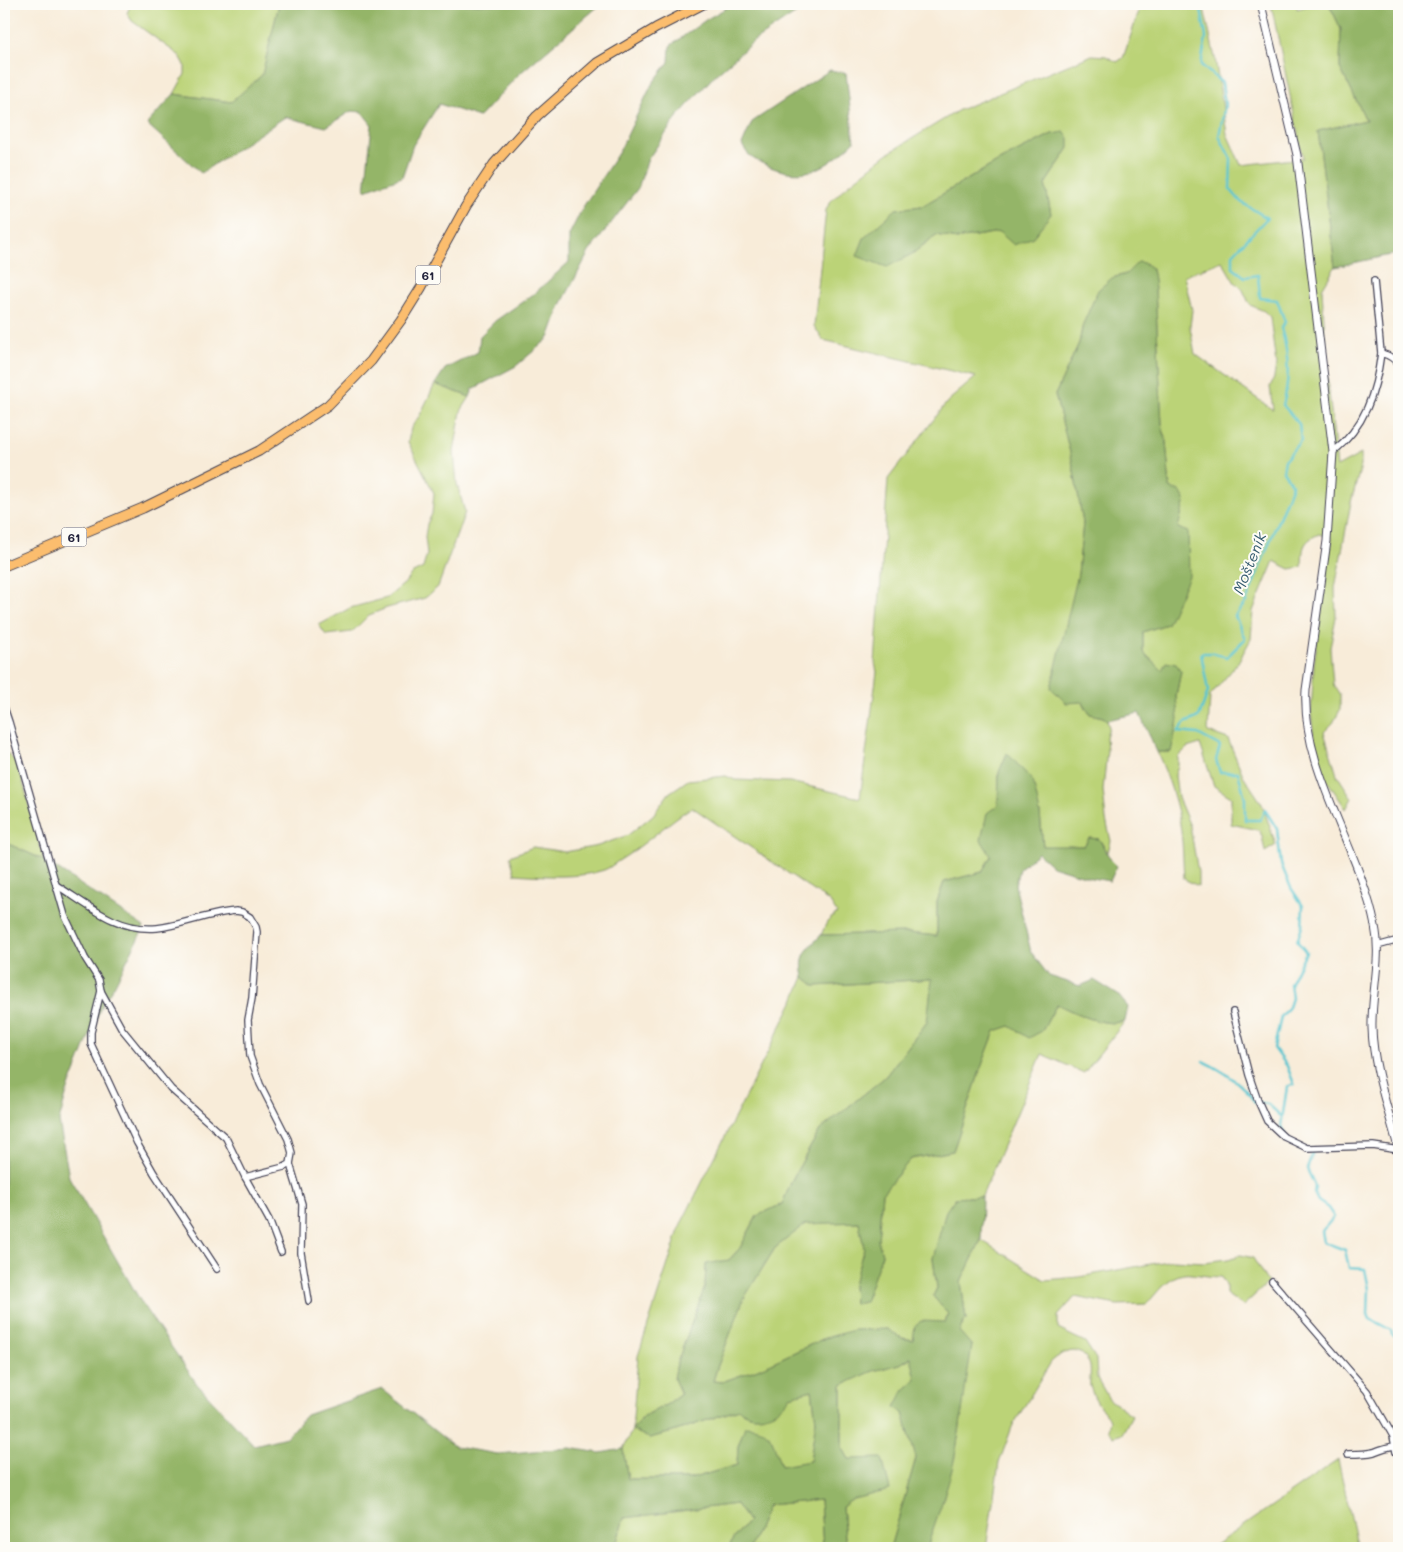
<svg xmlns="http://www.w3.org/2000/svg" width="1403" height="1552" font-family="Mali,sans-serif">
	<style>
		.green { fill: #bbd377; stroke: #6e7a59; fill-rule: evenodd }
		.forest { fill: #94b568; stroke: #5b6c52 }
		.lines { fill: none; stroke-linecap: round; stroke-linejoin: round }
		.stream { stroke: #58c5d0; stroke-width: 2.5 }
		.minor-casing { stroke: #424053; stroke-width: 8 }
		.tertiary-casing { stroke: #424053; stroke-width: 9 }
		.primary-casing { stroke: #424053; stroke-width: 11 }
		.minor { stroke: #fff; stroke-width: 5.5 }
		.tertiary { stroke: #fff; stroke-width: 7 }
		.primary { stroke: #fbbd6e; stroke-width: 9 }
		.labels { text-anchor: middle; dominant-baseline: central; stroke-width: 4; stroke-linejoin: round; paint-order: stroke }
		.shield { fill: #fdfcf7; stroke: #646373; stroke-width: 1 }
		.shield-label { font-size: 12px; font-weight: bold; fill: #22223b }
		.water-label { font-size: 15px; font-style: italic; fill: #355b6f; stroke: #fdfcf7 }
	</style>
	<rect width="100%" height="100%" fill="#fdfcf7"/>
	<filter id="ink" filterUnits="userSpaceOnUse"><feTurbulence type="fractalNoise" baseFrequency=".02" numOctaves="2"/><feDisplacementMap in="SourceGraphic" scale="10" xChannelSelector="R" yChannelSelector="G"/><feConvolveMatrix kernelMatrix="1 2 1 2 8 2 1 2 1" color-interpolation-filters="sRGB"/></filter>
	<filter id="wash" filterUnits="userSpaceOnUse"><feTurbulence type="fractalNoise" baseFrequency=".0096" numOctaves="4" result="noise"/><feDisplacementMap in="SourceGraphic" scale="20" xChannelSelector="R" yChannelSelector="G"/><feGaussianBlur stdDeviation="1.12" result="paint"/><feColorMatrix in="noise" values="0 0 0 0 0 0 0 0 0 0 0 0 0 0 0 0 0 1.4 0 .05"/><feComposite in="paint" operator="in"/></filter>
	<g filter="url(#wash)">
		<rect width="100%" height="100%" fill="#f8ecd9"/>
		<g class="green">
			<path d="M131 4H279L262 75 232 102 174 94 185 74V65L180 56 132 21 127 13Z"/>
			<path d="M1144 4H1203L1215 58 1227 134 1241 165 1303 158 1271 4H1297V9L1314 4H1329L1341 29 1340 68 1366 120 1318 131 1335 267 1322 289 1327 374 1337 467 1361 454V466L1351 502 1335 588 1336 617 1330 648 1333 684 1340 695V710L1333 723 1324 732 1337 775 1352 798 1346 809 1324 776 1315 747 1311 713 1314 663 1332 538 1319 534C1301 542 1303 549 1302 567L1290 569 1274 561 1253 611 1251 639 1237 664 1210 696 1208 732 1228 739 1243 775 1262 804 1276 845 1265 852 1262 836 1259 830 1231 824V797L1214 786 1200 744 1187 748 1178 757V766L1175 775 1178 798 1190 826 1198 872V886L1184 879C1183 863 1183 847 1181 831 1178 805 1168 776 1157 752H1171L1177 720 1176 696 1181 671 1162 670 1143 652V632L1167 624 1178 528 1170 488 1166 441 1162 424 1155 289 1152 269 1146 263 1126 274 1112 278 1083 324 1079 343 1055 395 1072 460 1083 523 1078 574 1082 702 1090 714 1103 717 1107 720 1109 727 1106 737 1107 750 1103 790 1106 820 1111 841 1108 852 1099 839 1089 838 1084 846 1043 847 1040 813 999 772 998 805 991 856 982 872 944 882 937 902V936L908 933 821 935 827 922 837 913 830 902 692 807C667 823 646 844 620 860 615 863 610 868 604 870 577 879 543 876 515 874L510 856 533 847 565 852 598 846 628 835 653 815 669 793 688 780 726 776 735 780 790 782 860 798 877 672 875 663 888 479 948 401 976 377 823 340 814 326 826 210 830 202 848 185 887 154 959 110 1092 55 1106 56 1117 62 1123 58 1139 11ZM1052 134 1069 148 1045 184 1051 214 999 232 957 239 936 235 912 254 896 209 922 206 999 161ZM1222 261 1235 283 1242 288 1250 305 1264 311 1270 317 1276 364 1274 378 1270 387 1273 410 1195 354 1190 327 1192 310 1184 276Z"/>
			<path d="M435 384 470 397 461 411 454 452 457 484 465 512 438 587 425 598 387 608 369 615 352 632 326 635 319 625 350 608 387 598 405 583 411 574 423 568 427 554 425 537 427 524 432 514 434 493 408 442 411 428 420 415Z"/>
			<path d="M4 750 18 764 44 860 4 842Z"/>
			<path d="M804 977 815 986 933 979 927 1022 885 1077 820 1130 794 1176 782 1204 757 1216 740 1248 729 1260 706 1265 705 1287 677 1363 674 1379 681 1394 666 1405 644 1416 632 1430 649 1438 673 1432 739 1409 812 1390 816 1420 810 1462 781 1466 769 1435 738 1446 737 1465 690 1479H628L623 1449 632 1430 638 1356 681 1224 794 1000Z"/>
			<path d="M1057 1004C1075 1013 1105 1028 1125 1021L1084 1073 1042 1054 982 1196 955 1198 933 1258 937 1288 933 1296 948 1314 945 1322 914 1340 902 1338 887 1329 825 1338 758 1369 722 1382 713 1381 717 1368 744 1298 775 1248 806 1223 859 1222 864 1248 853 1285 854 1304 865 1301 882 1254 878 1240 882 1193 911 1159 953 1151 982 1065 995 1031 1009 1026 1042 1031Z"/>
			<path d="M981 1240 1045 1280 1079 1277 1173 1260 1204 1262 1228 1259 1241 1255 1253 1258 1268 1283 1243 1306 1226 1294V1285L1221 1277C1211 1277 1202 1275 1192 1274 1172 1271 1159 1290 1147 1304L1117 1305 1075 1297 1058 1316V1329L1085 1342 1096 1359 1097 1378 1109 1399 1132 1415 1122 1434 1114 1437 1108 1430 1110 1419C1101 1409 1094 1399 1090 1386 1089 1379 1092 1370 1089 1363 1080 1344 1063 1351 1051 1362L1012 1427 999 1463 986 1548H927L954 1459 960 1427 965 1380 959 1331 966 1319 961 1282Z"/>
			<path d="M912 1357 917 1379 904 1390 903 1413 916 1458 890 1548H846L842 1507 853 1499 890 1489 849 1459 842 1447V1384L873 1371 900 1364Z"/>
			<path d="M1338 1460 1358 1548H1211Z"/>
			<path d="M820 1500 823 1548H750L768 1505Z"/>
			<path d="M736 1504 748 1521 733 1539 728 1548H615L624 1518Z"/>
		</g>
		<g class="forest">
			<path d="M279 4H601L518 75 479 117 439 104 413 145 402 177 365 190 372 125 362 112 351 111 326 127 285 117 201 173 147 124 174 94 231 102 262 75Z"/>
			<path d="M733 4H810L754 41 715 75 678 116 648 159 638 188 589 252 561 305 549 338 516 366 473 389 470 397 435 384 445 369 478 352 480 336 495 321 535 293 569 262V235L583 207 620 150 652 84 669 62 670 46 707 19Z"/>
			<path d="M1329 4H1399V253L1335 267 1318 131 1366 120 1340 68 1341 29Z"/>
			<path d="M830 70 846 73 854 142C826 168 806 182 768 166 754 159 750 159 742 145L752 122Z"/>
			<path d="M1064 132 1069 138V148L1045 184 1051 214 1033 237 1014 245 999 232 957 239 936 235 912 254 887 267 857 256 864 238 896 209 922 206 999 161 1052 134Z"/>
			<path d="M1138 262C1155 264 1153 275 1155 289L1162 424 1166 441 1170 488 1180 491 1185 500 1178 528 1188 532 1189 576 1167 624 1143 632V652L1162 670 1166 662 1176 664 1181 671 1176 696 1178 720 1171 752H1157L1139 713 1107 720 1103 717 1090 714 1082 702 1066 703 1051 688 1078 574 1083 523 1072 460 1055 395 1079 343 1083 324 1098 290 1112 278 1126 274Z"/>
			<path d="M1007 753 1033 781 1040 813 1043 846H1084L1089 838 1099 839 1111 860 1117 866 1110 881 1091 878 1052 866 1038 853 1019 869 1015 885 1031 952 1049 976 1080 986 1094 980 1118 995 1128 1007 1125 1021C1105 1028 1075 1013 1057 1004L1042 1031 1029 1038 1010 1026 995 1031 982 1065 953 1151 911 1159 882 1193 878 1240 882 1254 865 1302 854 1304 853 1285 864 1248 859 1222 806 1224 775 1248 744 1298 717 1368 713 1381 722 1382 758 1369 825 1338 854 1330 887 1329 902 1338 913 1340 915 1326 921 1321 945 1322 948 1314 933 1296 937 1288 933 1258 946 1211 955 1198 982 1196 981 1240 961 1282 966 1319 959 1331 972 1346C965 1383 962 1420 955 1456 949 1487 936 1518 927 1548H890L916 1458 903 1413 895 1407 904 1390 916 1379 911 1357 900 1364 873 1371 842 1385V1447L849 1459 882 1458 890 1490 853 1499 842 1507 846 1548H823L820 1500 768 1505 750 1548H728L733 1539 748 1521 736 1504 624 1518 615 1548H4V842L44 860 144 927 114 986 103 1002 67 1092 59 1121 69 1177 144 1307 197 1384 254 1445 286 1437 306 1415 382 1389 455 1447 498 1454 570 1448 600 1453 623 1449 628 1479H690L737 1465 738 1446 745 1426C774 1428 772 1442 781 1466L810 1461 816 1420 812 1390 790 1396C781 1413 755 1424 739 1409L673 1432 649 1438 632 1430 644 1416 666 1405 681 1394 674 1379 677 1363 705 1287 706 1264 729 1260 740 1248 757 1216 782 1204 794 1176 820 1130 885 1077 927 1022 932 979 815 986 804 977C799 955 806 951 821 935L908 933 937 936V902L944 882 982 872 991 856 981 840 987 813 998 805 999 772Z"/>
		</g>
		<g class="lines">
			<g class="stream">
				<path d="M1200 4 1206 37 1201 65 1222 83 1225 105 1219 136 1231 159 1230 189 1241 202 1267 218 1233 254V268L1245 277 1258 275 1260 298 1277 300 1285 322 1281 328C1289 354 1290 380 1283 405L1299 424 1301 440 1285 460 1283 471 1292 485 1246 602 1235 616 1245 639 1227 657 1212 653H1201L1208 691 1199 717 1185 723 1178 732 1198 734 1220 746 1216 760 1220 772H1238L1245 798V820H1260L1265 810 1277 829 1281 864 1291 888 1303 906 1302 926 1297 941 1306 952 1290 984 1292 998 1289 1007 1281 1017 1274 1048 1287 1066 1294 1084 1287 1087 1281 1126 1285 1135"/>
				<path d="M1203 1061C1225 1072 1241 1082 1255 1102L1268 1104 1281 1116"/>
				<path d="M1310 1150 1312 1151V1155L1307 1169 1315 1186 1314 1193 1318 1201 1328 1208 1334 1217 1322 1231 1324 1242 1345 1250 1349 1268 1365 1269 1369 1289 1368 1314 1370 1319 1391 1330 1392 1335 1396 1337 1399 1343"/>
			</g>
		</g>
	</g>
	<g filter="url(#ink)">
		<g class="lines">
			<g class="minor-casing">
				<g id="minor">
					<path d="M1374 281 1381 353"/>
					<path d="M1333 452C1365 427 1376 392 1381 353 1388 355 1396 359 1399 366"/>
					<path d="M4 707 9 722 65 916 85 958 99 980 101 991 122 1029 171 1089 226 1138 245 1177 269 1220 281 1252"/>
					<path d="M56 885C87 904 117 932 157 928 183 925 209 913 236 911L242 912 250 917 256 927 257 932 252 998 248 1020 250 1056 260 1084 288 1139 292 1153 290 1164 284 1167 245 1177"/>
					<path d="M1377 946 1399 940"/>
					<path d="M101 991 91 1032V1044L137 1143 154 1173 217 1269"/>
					<path d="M1233 1012 1249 1075 1258 1101 1267 1121 1284 1137 1307 1148 1373 1146 1399 1150"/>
					<path d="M290 1164 302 1204 301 1253 309 1301"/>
					<path d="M1272 1281 1367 1391 1393 1436 1396 1452 1399 1456"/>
					<path d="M1348 1454C1356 1454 1366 1454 1374 1452 1381 1449 1387 1447 1395 1446"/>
				</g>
			</g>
			<g class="tertiary-casing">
				<path id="tertiary" d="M1261 4 1297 155 1333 452 1327 541 1306 690C1301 769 1360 849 1375 926 1382 959 1371 994 1372 1028 1373 1068 1389 1112 1399 1151"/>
			</g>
			<g class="primary-casing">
				<path id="primary" d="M4 566 143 508 259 451 328 405 371 361 401 320 421 288 466 206 494 164 537 116 597 63 656 28 703 4"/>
			</g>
			<use href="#minor" class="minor"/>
			<use href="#tertiary" class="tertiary"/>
			<use href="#primary" class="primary"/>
		</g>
	</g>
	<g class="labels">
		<g class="shield">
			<rect x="415.5" y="265.5" width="25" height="19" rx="4"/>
			<rect x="61.5" y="527.5" width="25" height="19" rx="4"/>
		</g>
		<g class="shield-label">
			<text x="428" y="275">61</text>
			<text x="74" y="537">61</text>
		</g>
		<g class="water-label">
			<text transform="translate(1249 563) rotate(-68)">Mošteník</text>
		</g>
	</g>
	<rect width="1403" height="1552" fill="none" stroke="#fdfcf7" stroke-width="20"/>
</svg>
